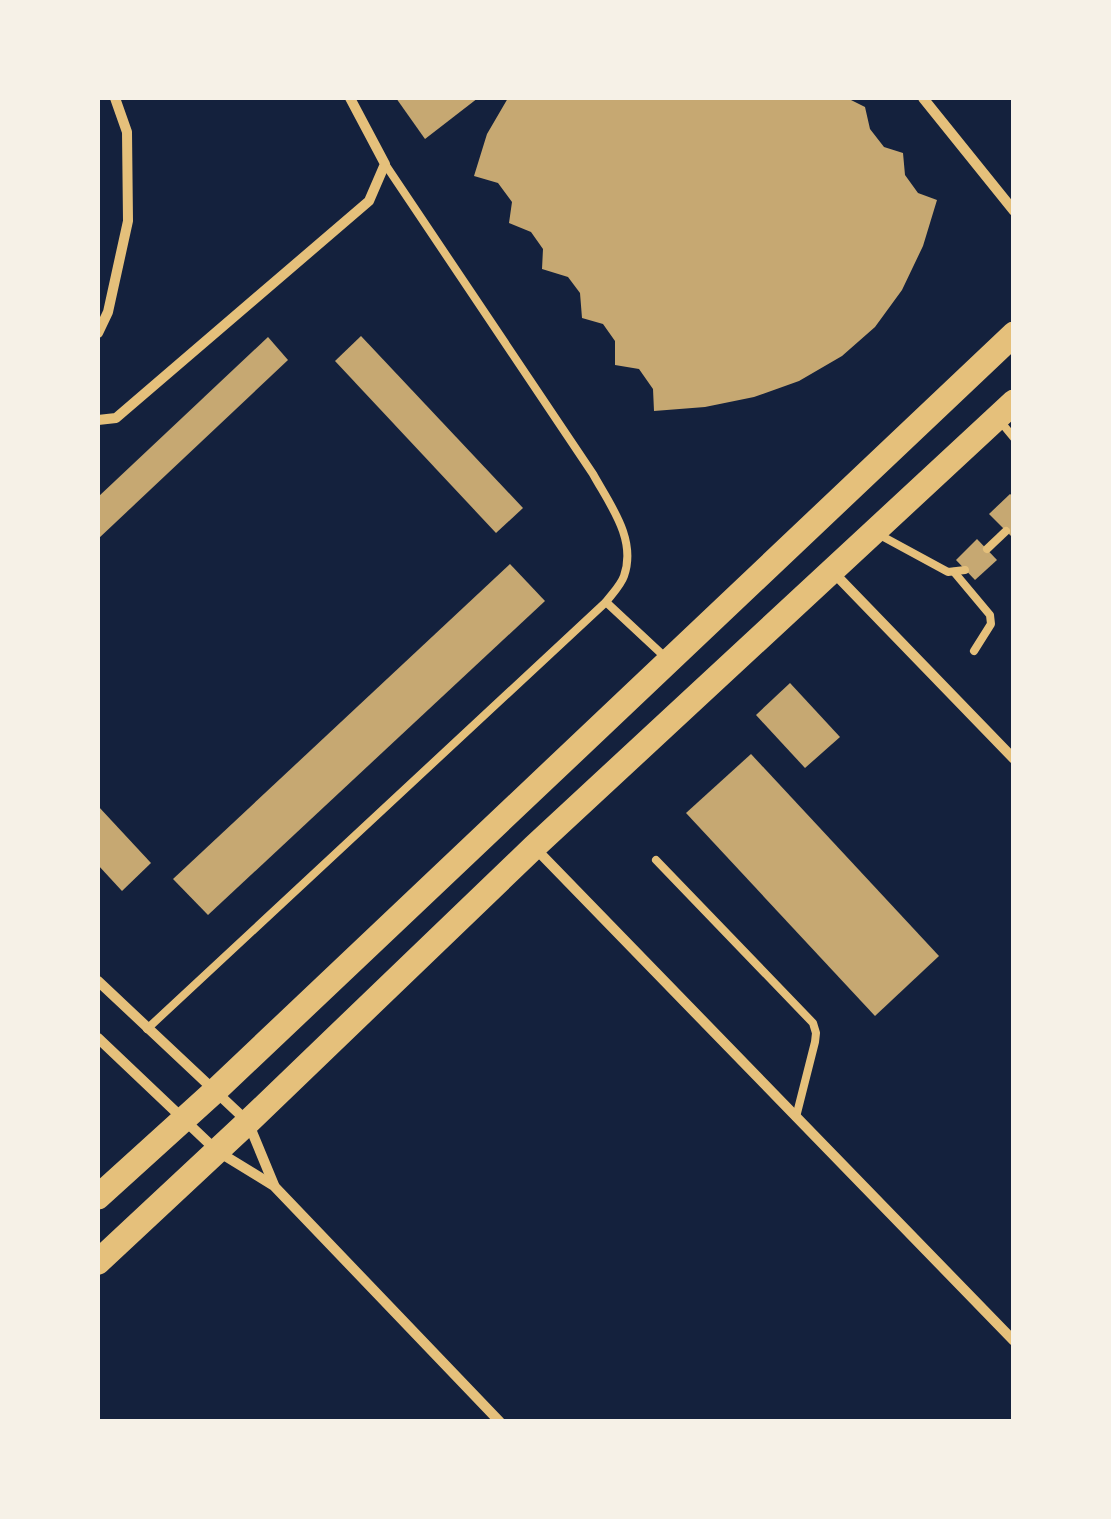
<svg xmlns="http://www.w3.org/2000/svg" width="1111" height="1519" font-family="'Exo 2',sans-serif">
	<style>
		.building { fill: #c6a872 }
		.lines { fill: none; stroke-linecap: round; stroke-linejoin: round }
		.service { stroke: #e5c07b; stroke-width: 8 }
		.minor { stroke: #e5c07b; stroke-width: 10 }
		.primary { stroke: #e5c07b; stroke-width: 25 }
	</style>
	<rect width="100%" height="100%" fill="#14213d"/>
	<g class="building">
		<path d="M396 98H478L425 139Z"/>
		<path d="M508 98H847L865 107 870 129 884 147 903 153 905 175 918 193 937 200 923 246 902 290 875 327 842 356 799 381 754 397 705 407 654 411 653 389 639 369 615 365V341L603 324 582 318 580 293 568 277 542 269 543 249 531 232 509 223 512 202 498 183 474 176 487 134Z"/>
		<path d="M361 336 523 508 496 533 335 361Z"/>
		<path d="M268 337 288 360 98 539V497Z"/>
		<path d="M1010 494 1014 497V539L989 514Z"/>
		<path d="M977 539 997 560 975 580 956 560Z"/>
		<path d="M510 564 545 601 208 915 173 879Z"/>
		<path d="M790 683 840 737 805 768 756 715Z"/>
		<path d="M751 754 939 956 875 1016 686 813Z"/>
		<path d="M98 806 151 863 122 891 98 865Z"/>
	</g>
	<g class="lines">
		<g class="service">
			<path d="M1000 421 1014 438"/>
			<path d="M878 534 948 572 965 570"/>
			<path d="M987 549 1006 531"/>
			<path d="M954 572 990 615 991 624 974 651"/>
			<path d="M606 602 665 657"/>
			<path d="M656 860 813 1023 816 1033 815 1042 796 1117"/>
			<path d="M147 1029 606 602C612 594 621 585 624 576 637 539 610 505 593 474L385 164"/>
		</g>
		<g class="minor">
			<path d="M923 98 1014 211"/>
			<path d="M98 333 108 312 128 221 127 132 115 98"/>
			<path d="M98 420 116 418 369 201 385 164 350 98"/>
			<path d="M834 573 1014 759"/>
			<path d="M535 848 1014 1341"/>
			<path d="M98 981 248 1122 274 1185"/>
			<path d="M98 1038 217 1151 274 1186 500 1422"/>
		</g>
		<g class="primary">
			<path d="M98 1197 215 1091 1014 334"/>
			<path d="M98 1262 248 1122 534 847 1014 402"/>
		</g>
	</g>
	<rect width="1111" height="1519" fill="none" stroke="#f6f1e7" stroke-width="200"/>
</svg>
